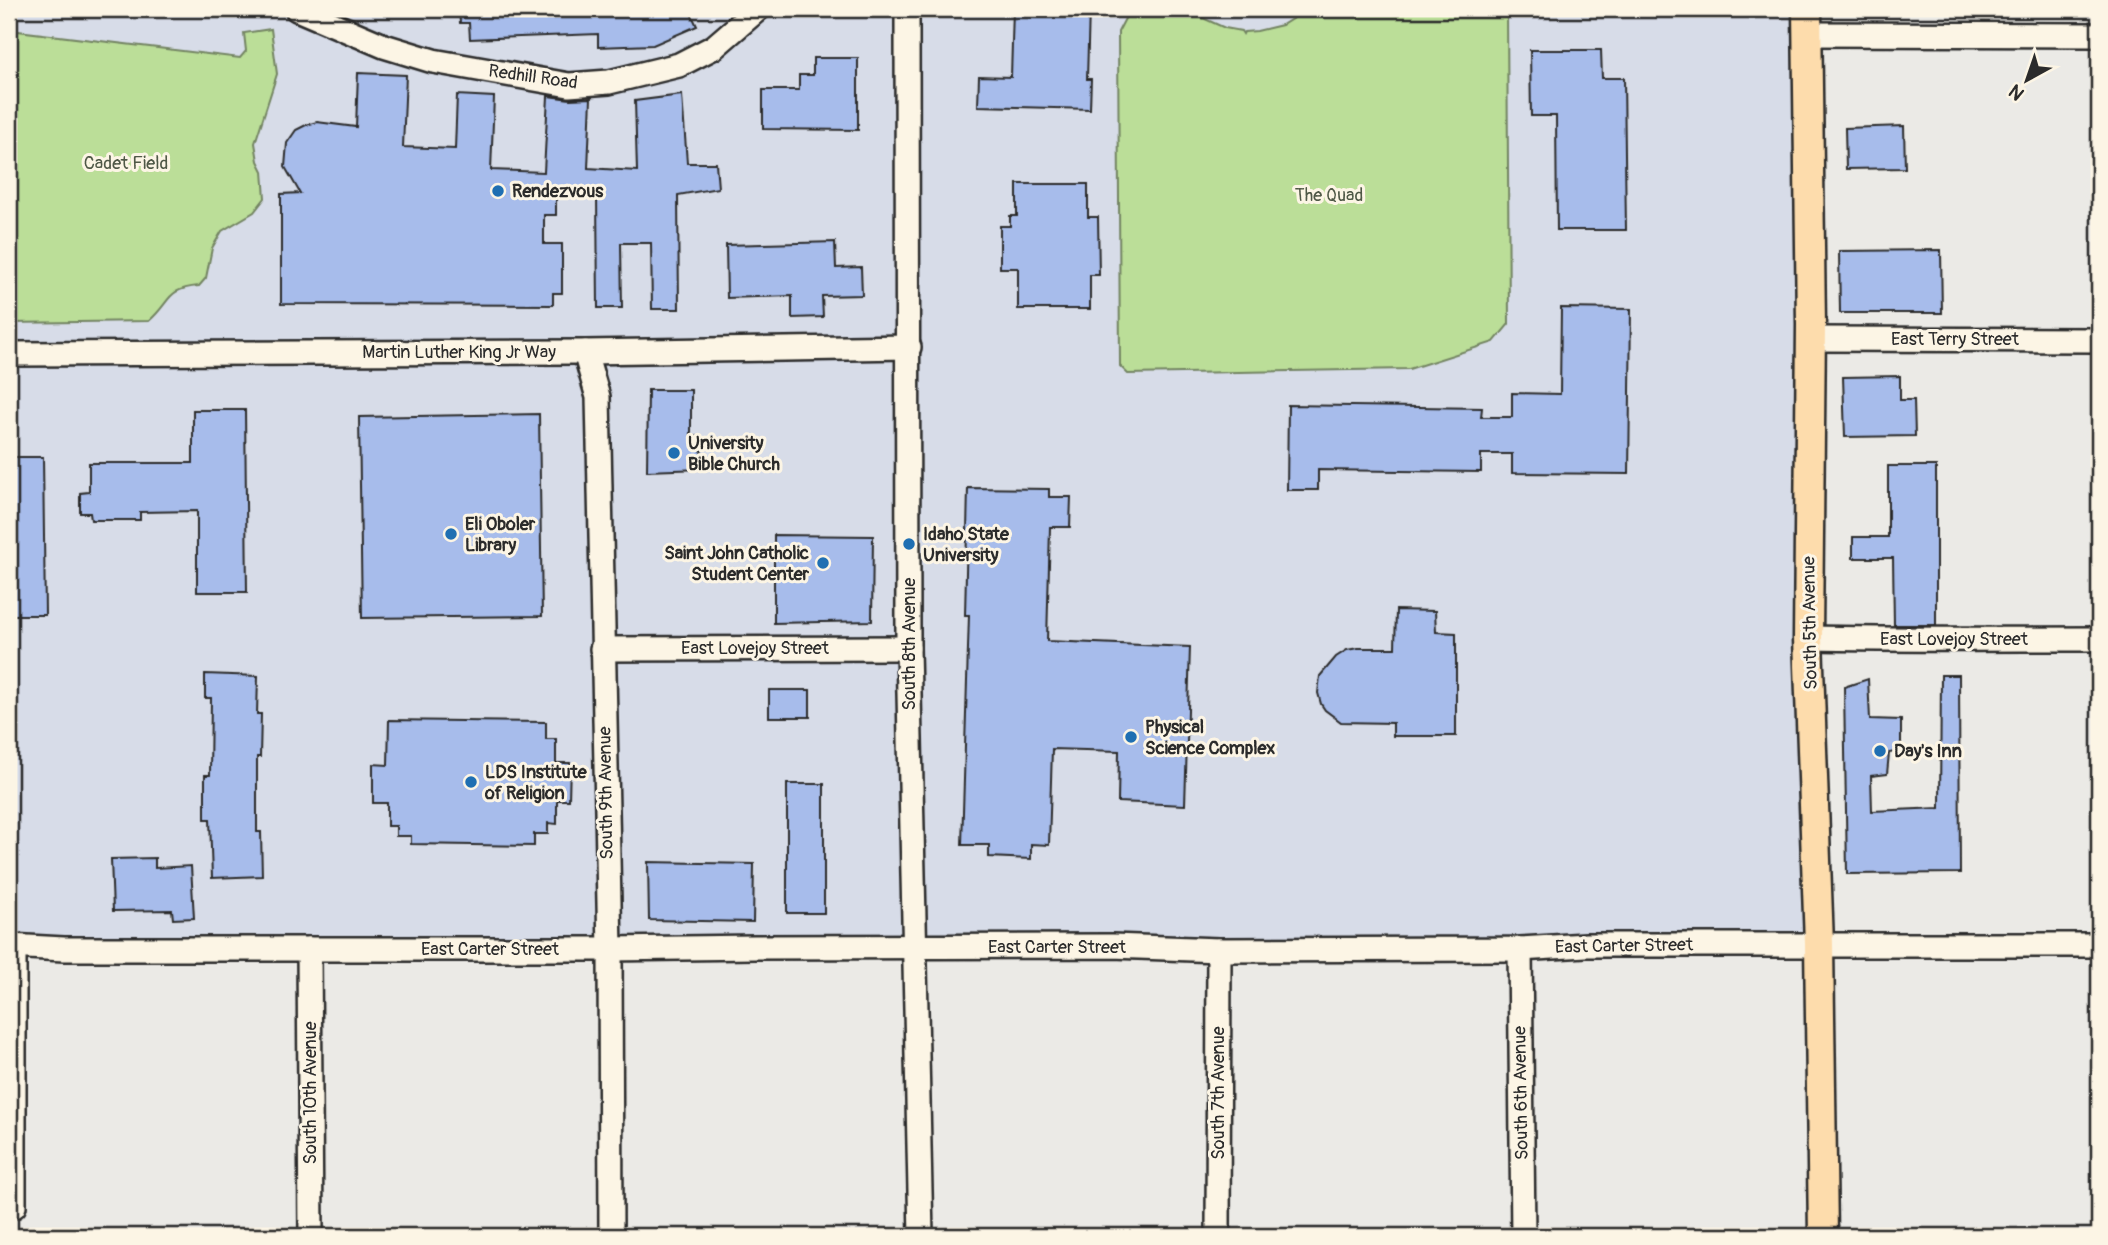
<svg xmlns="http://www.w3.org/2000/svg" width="2108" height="1245" font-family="Pangolin,sans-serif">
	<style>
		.built { fill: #d7dce8 }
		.green { fill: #bbde98; stroke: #738462; stroke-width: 2 }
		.building { fill: #a7bceb; stroke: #2b2b2b; stroke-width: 2 }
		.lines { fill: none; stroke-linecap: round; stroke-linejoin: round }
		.minor-casing { stroke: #2b2b2b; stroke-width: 28 }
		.major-casing { stroke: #2b2b2b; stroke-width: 33 }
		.minor { stroke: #fcf5e5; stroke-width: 23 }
		.major { stroke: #fddcac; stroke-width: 28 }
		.poi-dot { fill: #1f6fb2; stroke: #fcf5e5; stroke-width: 2.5 }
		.labels { text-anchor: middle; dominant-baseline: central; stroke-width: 6; stroke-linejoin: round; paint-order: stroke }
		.street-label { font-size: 18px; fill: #2b2b2b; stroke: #fcf5e5 }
		.park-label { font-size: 18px; fill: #4f5846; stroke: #fcf5e5 }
		.poi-label { font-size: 18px; font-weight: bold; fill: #2b2b2b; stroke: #fcf5e5; text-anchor: start }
	</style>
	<rect width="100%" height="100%" fill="#ebeae6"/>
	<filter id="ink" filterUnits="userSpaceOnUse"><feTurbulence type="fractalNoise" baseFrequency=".0143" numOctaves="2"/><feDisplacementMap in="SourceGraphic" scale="14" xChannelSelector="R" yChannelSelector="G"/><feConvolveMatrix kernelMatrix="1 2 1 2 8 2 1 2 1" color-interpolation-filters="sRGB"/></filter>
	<g filter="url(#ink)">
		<path class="built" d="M9 9H1807L1819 944 1664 931 1586 945 9 948Z"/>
		<g class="green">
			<path d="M1130 9H1188L1192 16 1194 14 1225 28 1241 31 1243 34 1244 32 1257 31 1282 25 1308 9H1464C1478 13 1492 9 1507 9L1509 324 1494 342 1409 369 1128 374 1120 366 1118 32Z"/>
			<path d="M271 29 277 74 255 143 258 161 263 171 265 198 254 212 222 231 212 248 206 278 199 286C165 289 172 301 149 321L9 323V30L240 58 246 51 244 33Z"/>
		</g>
		<g class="building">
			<path d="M459 9H689L697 26 653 45 598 47V34L470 39 469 23H460Z"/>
			<path d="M1013 9H1089L1087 79H1091L1090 109 978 106 979 76 1011 77Z"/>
			<path d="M1530 50H1601L1602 78H1624L1626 230H1557L1556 116H1531Z"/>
			<path d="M813 58H858V130L763 129V90H799V75H813Z"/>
			<path d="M358 73 406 75 403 147 455 149 457 95 494 97 491 170 544 172 548 96 570 99 591 98 588 168 637 171 635 101 682 95 687 163H716L718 188 678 195 679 309H652L651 243H621L622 308H598L597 194 556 193V215H544V244H562V293H553V305L281 304V194L300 193 285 167 287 143 296 130 306 125 317 122 356 127Z"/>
			<path d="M1904 126 1905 168 1846 169 1845 128Z"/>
			<path d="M1017 184H1088V217H1098L1099 275H1090V309H1018V268H1000V226H1010V216H1017Z"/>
			<path d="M835 242 836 268 861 267 862 295 822 296 823 317 792 318V296L727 298 726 245Z"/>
			<path d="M1941 250 1942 313H1840L1839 251Z"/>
			<path d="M1561 308 1631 309 1629 474 1512 473V454H1481V472L1318 470V490H1287L1288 405 1482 408 1481 417H1512V393L1560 394Z"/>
			<path d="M1900 376V400H1914L1915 436 1845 437 1843 377Z"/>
			<path d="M648 390H691V436H701L702 469 647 471Z"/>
			<path d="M193 410H245L247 592H197V511L140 512V520H91L90 513H80V493L89 492V463H193Z"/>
			<path d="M539 414 542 616 362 618 359 417Z"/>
			<path d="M9 457H43L45 615H9Z"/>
			<path d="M1888 466H1936V625H1894L1893 558H1853V537H1888Z"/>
			<path d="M968 488 1049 489V497H1071L1070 527H1050L1047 641 1190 647 1185 805 1118 802 1119 751 1052 749 1049 845 1031 844V859L989 857V845H962L969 615H965Z"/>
			<path d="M774 535 873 536 872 621 774 623Z"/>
			<path d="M1396 610 1435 611 1436 632 1456 633V736H1393V723L1341 722 1325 710 1321 704 1318 693 1320 676 1336 657 1347 650 1358 648H1395Z"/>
			<path d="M205 674 258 676 257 714H261L260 757H257V832H261L262 876 212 878 210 819H205V775H210L211 698H205Z"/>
			<path d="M1941 675H1959L1960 873 1847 874 1844 687 1868 679 1870 719 1901 720V751L1889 753 1887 774 1871 776 1872 811 1940 808Z"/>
			<rect x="769" y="690" width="41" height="27"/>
			<path d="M389 720 546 722V739H556V763H570L569 800H557V824L548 823V834H534V846L411 844V836H396V826H387V803H373V764L388 765Z"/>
			<rect x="787" y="784" width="37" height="129"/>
			<path d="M155 858V868L191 866 194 918 173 919 172 910 113 911 111 859Z"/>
			<path d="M648 862 754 864 753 922 649 920Z"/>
		</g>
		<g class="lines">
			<g class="minor-casing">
				<g id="minor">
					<path d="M297 9 384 46 433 61 569 85 609 82 679 65 714 47 758 9"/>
					<path d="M907 9 908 648 921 1236"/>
					<path d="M1807 34 2099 35"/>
					<path d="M1811 339 2099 340"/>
					<path d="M585 352 598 397 610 949 611 1236"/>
					<path d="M9 354 585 352 909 347"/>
					<path d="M1808 638C1905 640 2002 639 2099 639"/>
					<path d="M602 649 908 648"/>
					<path d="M9 946 64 949H610L755 947 1112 946 1219 950 1520 949 1586 945H2099"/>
					<path d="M309 949 311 1236"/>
					<path d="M1520 949 1523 1236"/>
					<path d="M14 1206V948"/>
					<path d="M1218 1236 1219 950"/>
				</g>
			</g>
			<g class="major-casing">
				<path id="major" d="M1807 9 1811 325 1808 638 1819 944 1823 1236"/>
			</g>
			<use href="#minor" class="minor"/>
			<use href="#major" class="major"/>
		</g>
	</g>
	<g class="poi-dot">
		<circle cx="498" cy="191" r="7"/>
		<circle cx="674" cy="453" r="7"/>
		<circle cx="451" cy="534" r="7"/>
		<circle cx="909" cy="544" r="7"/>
		<circle cx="823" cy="563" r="7"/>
		<circle cx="1131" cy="737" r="7"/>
		<circle cx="1880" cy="751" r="7"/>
		<circle cx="471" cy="782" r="7"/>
	</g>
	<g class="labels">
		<g class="street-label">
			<text transform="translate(533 77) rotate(8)">Redhill Road</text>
			<text x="1955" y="339">East Terry Street</text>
			<text x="459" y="352">Martin Luther King Jr Way</text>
			<text transform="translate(1810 623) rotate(-91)">South 5th Avenue</text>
			<text x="1954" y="639">East Lovejoy Street</text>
			<text transform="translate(909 644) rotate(-90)">South 8th Avenue</text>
			<text x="755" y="648">East Lovejoy Street</text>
			<text transform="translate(606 793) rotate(-91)">South 9th Avenue</text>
			<text transform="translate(1624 946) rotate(-1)">East Carter Street</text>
			<text x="1057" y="947">East Carter Street</text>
			<text x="490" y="949">East Carter Street</text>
			<text transform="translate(310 1093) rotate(-90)">South 10th Avenue</text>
			<text transform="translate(1218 1093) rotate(-90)">South 7th Avenue</text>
			<text transform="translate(1521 1093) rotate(-91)">South 6th Avenue</text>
		</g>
		<g class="park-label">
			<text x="126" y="163">Cadet Field</text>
			<text x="1329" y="195">The Quad</text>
		</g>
		<g class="poi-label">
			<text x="512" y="191">Rendezvous</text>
			<text x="688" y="443">University<tspan x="688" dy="21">Bible Church</tspan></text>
			<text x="465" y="524">Eli Oboler<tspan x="465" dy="21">Library</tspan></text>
			<text x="923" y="534">Idaho State<tspan x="923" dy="21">University</tspan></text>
			<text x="809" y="553" text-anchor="end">Saint John Catholic<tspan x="809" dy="21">Student Center</tspan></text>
			<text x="1145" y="727">Physical<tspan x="1145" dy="21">Science Complex</tspan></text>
			<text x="1894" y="751">Day's Inn</text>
			<text x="485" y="772">LDS Institute<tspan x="485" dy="21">of Religion</tspan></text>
		</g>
	</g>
	<rect width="2108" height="1245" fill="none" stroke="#fcf5e5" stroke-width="35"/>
	<rect x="18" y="18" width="2073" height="1210" fill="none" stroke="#2b2b2b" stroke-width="2.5" filter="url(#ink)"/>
	<g transform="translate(2027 80) rotate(220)" stroke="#fcf5e5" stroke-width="5" paint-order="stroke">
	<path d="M0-5L12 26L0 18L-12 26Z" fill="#2b2b2b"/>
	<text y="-10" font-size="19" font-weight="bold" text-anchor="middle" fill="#2b2b2b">N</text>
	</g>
</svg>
